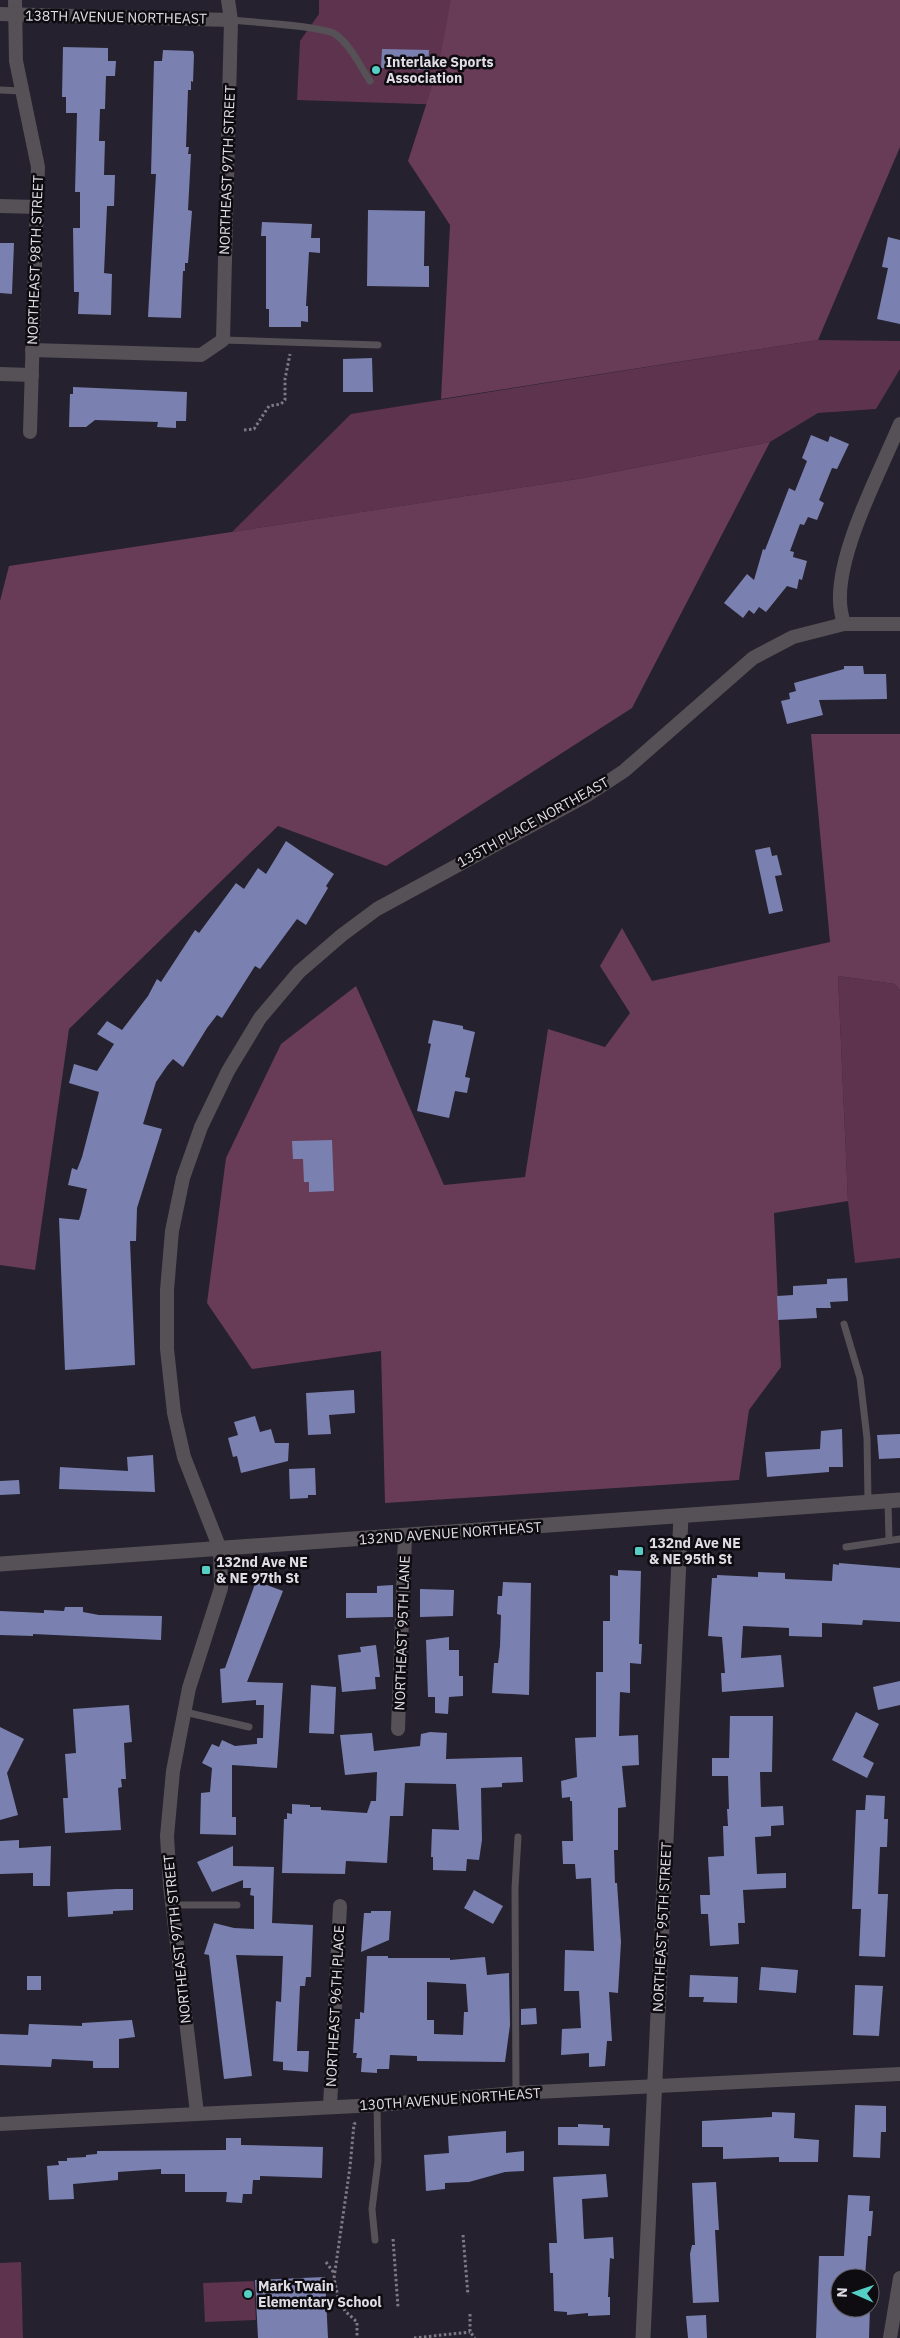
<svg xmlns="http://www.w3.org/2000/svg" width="900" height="2338" font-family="'IBM Plex Sans',sans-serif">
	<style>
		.green { fill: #5d334d }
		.forest { fill: #683c57 }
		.building { fill: #7a81b0; fill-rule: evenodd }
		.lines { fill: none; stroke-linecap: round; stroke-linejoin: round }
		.path { stroke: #7d7a85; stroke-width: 3; stroke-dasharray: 2.5 2.5; stroke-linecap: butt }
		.service { stroke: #555156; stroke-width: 7 }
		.minor { stroke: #555156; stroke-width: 14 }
		.tertiary { stroke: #555156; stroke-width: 15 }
		.poi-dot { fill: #55cec5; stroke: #0e0c11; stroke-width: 2 }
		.labels { text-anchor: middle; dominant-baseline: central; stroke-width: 5; stroke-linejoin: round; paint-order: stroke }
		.street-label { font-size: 14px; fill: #e0dde6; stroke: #0e0c11 }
		.poi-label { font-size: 14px; font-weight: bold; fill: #e0dde6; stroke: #0e0c11; text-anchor: start }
	</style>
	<rect width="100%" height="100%" fill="#25212e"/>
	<g class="green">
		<path d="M319 0H457L450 105 297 100 300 41 319 14Z"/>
		<path d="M818 340 900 341V369L876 409 818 413 770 442 577 479 232 532 351 414Z"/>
		<path d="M838 976 895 984 900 991V1258L855 1263 848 1201Z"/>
		<path d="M21 2262 23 2338H0V2263Z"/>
		<path d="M254 2281 256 2320 205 2322 203 2283Z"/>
	</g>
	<g class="forest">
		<path d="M451 0H900V147L818 340 441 399 450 225 408 161 438 68Z"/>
		<path d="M770 442 632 708 386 866 278 826 69 1029 35 1270 0 1265V601L9 566 577 479Z"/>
		<path d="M811 734H900V991L895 984 838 976 848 1201 774 1213 781 1367 749 1410 739 1480 385 1503 381 1351 252 1369 207 1303 226 1158 281 1044 356 986 444 1185 525 1177 548 1029 605 1047 630 1013 600 966 622 928 652 981 830 942Z"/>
	</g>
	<g class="building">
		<path d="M63 47 108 48V61H116L115 76H106L105 109H100L99 141H105L104 175H115L114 206H107L104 273 112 274 111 315 78 314 79 292H74L73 228H80V192H75L77 113H66V97H62Z"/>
		<path d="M382 49 429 50 428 70 381 68Z"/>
		<path d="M163 50 193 51 194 55 193 82 191 81V90H188L186 147H189L188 154H191L188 210 192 211 188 263H185V271H183L181 318 148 317 156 174H151L154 61H162Z"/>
		<path d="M368 210 425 211 424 266H429V287L367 286Z"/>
		<path d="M262 222 312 224 311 238H320V253L309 252 306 306H308V322L301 321V327H269V309H266V236H261Z"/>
		<path d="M888 237 900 240V324L877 319 888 268 882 267Z"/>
		<path d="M0 243H14L12 294 0 293Z"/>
		<path d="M372 358 373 392H343V359Z"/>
		<path d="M73 387 187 392 186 421H176V428L157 427 158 422 95 420 86 427H69L70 394H73Z"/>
		<path d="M811 435 828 442 830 436 849 444 837 469 832 468 819 500 824 503 817 520 808 517 804 525 800 524 790 551 794 552 793 557 807 561 802 580 799 579 797 589 787 586 766 612 759 607 754 614 749 610 743 618 724 603 747 574 754 580 763 549 765 550 789 488 795 491 807 461 802 458Z"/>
		<path d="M844 666H863L864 674H886L887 699 819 700 823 715 787 724 781 701 790 699 789 693 796 691 794 683 844 669Z"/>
		<path d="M286 841 334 874 326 886 328 888 306 925 297 919 260 969 255 966 222 1018 217 1015 207 1028 183 1067 173 1059 167 1066 156 1082 143 1124 162 1129 137 1208 136 1241H130L135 1365 65 1370 59 1218 79 1220 81 1214 87 1189 68 1185 72 1168 77 1170 82 1157 99 1092 69 1083 74 1064 97 1071 114 1044 97 1034 107 1021 122 1030 148 996 157 979 161 982 195 930 199 933 236 883 244 889 258 868 266 874Z"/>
		<path d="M770 847 772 856 777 855 782 875 775 876 783 911 769 914 755 850Z"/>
		<path d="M433 1020 463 1026V1029L475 1032 465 1077 470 1078 467 1093 455 1091 449 1118 417 1111 431 1044 428 1043Z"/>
		<path d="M332 1140 334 1191 309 1192V1182H304L303 1159H293L292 1141Z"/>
		<path d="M847 1278 848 1301 830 1302 831 1308H816L817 1318 778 1320 777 1296 793 1295V1286L827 1284V1279Z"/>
		<path d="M354 1390 355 1413 329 1415 331 1434 308 1435 306 1393Z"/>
		<path d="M255 1416 260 1432 271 1429 275 1443H289L288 1461 241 1473 237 1456 233 1457 228 1438 238 1435 234 1422Z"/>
		<path d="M842 1429 843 1467H829V1472L767 1477 765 1452 820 1449 821 1431Z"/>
		<path d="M900 1434V1458L879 1459 877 1435Z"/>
		<path d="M153 1455 155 1492 59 1489 60 1467 128 1471 127 1457Z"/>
		<path d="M315 1468 316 1495H308V1498L290 1499 289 1469Z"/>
		<path d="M19 1480 20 1494 0 1495V1481Z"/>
		<path d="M839 1563 900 1568V1622L863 1620 862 1625 822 1623V1637L789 1636V1628L743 1626 741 1658 781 1655 784 1687 722 1692 721 1673H725L722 1637 708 1636 712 1578H717V1575L758 1577V1572L785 1573V1579L832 1581 833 1564 839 1565Z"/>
		<path d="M618 1570 641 1571 639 1644H642L641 1664 630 1663V1693L620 1692 619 1736 638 1735 639 1765 622 1766 626 1807 618 1808V1850H614L615 1883H617L621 1942 618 1993 609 1992 612 2041H607L605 2066 589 2067V2053L561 2055 562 2029 581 2028 579 1991H564L565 1950 594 1951 591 1878 576 1879 575 1864H563L562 1841H573L572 1801H570V1797L562 1798 561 1781 577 1777 575 1738 596 1737V1672H603V1621H610V1575L618 1576Z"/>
		<path d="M256 1581 283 1591 247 1682 283 1683 277 1768 232 1765V1817H236V1835L200 1834 201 1793 210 1792 212 1768 202 1763 212 1744 219 1747 222 1740 235 1746 257 1744V1738H263L264 1705H256V1700L222 1703 220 1669 225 1668Z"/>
		<path d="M503 1582 531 1583 529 1695 492 1693 494 1663H498L500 1646 501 1615 497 1614 498 1596H502Z"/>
		<path d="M393 1585V1617L346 1618V1593H377V1586Z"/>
		<path d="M420 1589 454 1590 453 1616 420 1617Z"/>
		<path d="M65 1607H83V1612L99 1615 162 1616 161 1640 33 1634V1636L0 1635V1611L44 1613V1610L64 1611Z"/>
		<path d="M449 1637V1650H459V1676H463V1696L449 1697 448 1714 435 1713V1697H428L426 1640Z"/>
		<path d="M376 1645 380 1677H375L376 1689 342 1692 338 1655 361 1652 360 1647Z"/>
		<path d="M900 1681V1705L878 1710 873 1687Z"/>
		<path d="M311 1685 336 1687 334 1734 309 1733Z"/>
		<path d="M129 1705 132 1742 124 1743 126 1779H121L122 1787 118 1788 121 1830 65 1833 63 1798H68L65 1754 76 1753 73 1709Z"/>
		<path d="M856 1712 879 1724 863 1757 874 1763 867 1778 832 1760Z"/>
		<path d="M730 1716H773L772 1772H760L761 1807 783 1806 784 1825 771 1826V1836L755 1837 757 1874 786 1873V1888L743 1890 745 1923H738L739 1944 710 1946 708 1914H701L700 1895H710L708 1857 724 1856 723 1826H728L727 1809H729L728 1776H712V1758H729Z"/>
		<path d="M0 1727 24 1739 7 1773 18 1815 0 1820Z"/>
		<path d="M430 1732 447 1733 446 1759 522 1757 523 1782 502 1783V1787L481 1788 482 1840 479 1860 467 1859 466 1871 433 1870V1857H431L432 1829 459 1830 456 1784 405 1783 403 1816H390L387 1863 346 1861 345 1874 282 1873 284 1819H287V1813L292 1814V1804L310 1805V1807H321V1810L367 1813 371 1801H376L377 1772 345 1775 340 1735 372 1733 374 1751 420 1746 421 1734Z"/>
		<path d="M866 1795 885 1796 884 1819H888L887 1847H880L878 1894H888L885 1957 859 1956 861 1909H852L856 1810H865Z"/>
		<path d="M19 1840V1848L51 1846 50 1886H33V1873L0 1874V1841Z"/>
		<path d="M233 1846V1866L274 1867 272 1923 313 1925 311 1977H306L305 1986H300L297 2051H309L308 2072 283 2070V2062L273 2061 276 2001 281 2002 283 1956 236 1955 252 2076 224 2079 209 1955 204 1954 214 1923 234 1928 254 1929V1896L250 1895 251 1888H243V1880L212 1892 197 1862Z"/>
		<path d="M116 1889H133V1910L113 1911V1914L68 1917 67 1892Z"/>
		<path d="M474 1890 503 1906 493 1924 464 1908Z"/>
		<path d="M371 1911H391L389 1940 361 1952 364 1913H371Z"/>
		<path d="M367 1956H388V1958H450V1960L485 1957 487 1975 509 1973 510 2025 505 2062 417 2061V2056L390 2055 389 2069H377V2073L361 2072 362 2058H356L357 2053H353L355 2019H360V2012L364 2013ZM427 1982 466 1984 468 2012H464L463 2035 434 2034V2020H427Z"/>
		<path d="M761 1967 798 1970 796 1993 759 1990Z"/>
		<path d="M690 1975 738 1977 737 2003 703 2002 704 1997H689Z"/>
		<rect x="27" y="1976" width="14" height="14"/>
		<path d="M855 1985 883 1986 879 2036 853 2035Z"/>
		<path d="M536 2008 537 2024 521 2025V2009Z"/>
		<path d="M132 2020 135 2037 119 2039V2068H93V2061L52 2059 51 2067 0 2065V2034L28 2035 29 2024 82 2026V2023Z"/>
		<path d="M855 2105 886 2106V2132H881L880 2158 853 2157Z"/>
		<path d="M772 2112 795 2113 794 2138 819 2140 818 2162H779V2157L723 2159V2147H702V2121L772 2117Z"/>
		<path d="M578 2124 603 2125V2128H610L609 2146 558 2145V2127H578Z"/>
		<path d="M506 2131V2153L524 2151V2171L505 2172 469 2182 445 2183V2189L426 2191 424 2155 449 2153 448 2136Z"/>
		<path d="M226 2138H241V2145L323 2147 322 2178 260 2176V2180H253L252 2194H243L242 2203 226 2202 227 2192H185V2174H161V2169L118 2172V2180L73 2184 74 2199 49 2200 47 2166 59 2165 58 2161H67V2158L86 2157V2155L97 2154V2151L226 2150Z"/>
		<path d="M606 2174 608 2197 582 2199 584 2239 613 2237 614 2259 610 2258 608 2297H610V2315L588 2316V2313L567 2315V2312L554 2311 553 2273H550L549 2243H557L553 2177Z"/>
		<path d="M716 2182 719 2230H715L719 2302 693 2303 690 2254 692 2245H695L692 2183Z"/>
		<path d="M848 2195 870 2196 869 2211H873L871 2236H868L865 2277 840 2276V2308H870L869 2338H816L819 2256H844Z"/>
		<path d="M325 2277 328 2338H258L255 2280Z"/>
		<path d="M706 2315 707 2338H688L686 2316Z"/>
	</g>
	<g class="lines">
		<g class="path">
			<path d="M244 430 254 429 269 406 281 404 285 400V379L290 354"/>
			<path d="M356 2123 354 2124 350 2167 334 2278 338 2297 345 2311 357 2322V2338"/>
			<path d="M463 2235 468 2295"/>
			<path d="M393 2239 398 2307"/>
			<path d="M326 2262 334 2273"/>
			<path d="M470 2314V2332L475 2338"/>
			<path d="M414 2338 470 2332"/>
		</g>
		<g class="service">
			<path d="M231 20C250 22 323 26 335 34 350 44 360 66 370 81"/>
			<path d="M0 90 22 91"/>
			<path d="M223 340 378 345"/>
			<path d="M844 1324 860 1378 867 1438 868 1502"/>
			<path d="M888 1501 889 1540"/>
			<path d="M846 1547 900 1539"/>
			<path d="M185 1712 249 1727"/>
			<path d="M172 1905H237"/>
			<path d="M516 2093 515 1888 518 1837"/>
			<path d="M375 2240 372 2209 378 2161 377 2105"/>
		</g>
		<g class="minor">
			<path d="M15 0 16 61 38 167 30 432"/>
			<path d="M0 14 231 20"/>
			<path d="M0 206 37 207"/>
			<path d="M32 350 201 355 223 340 231 20 228 0"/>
			<path d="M0 374 32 375"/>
			<path d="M844 624C842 617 840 609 840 601 838 550 880 472 900 424"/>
			<path d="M398 1729 405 1536"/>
			<path d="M330 2106 340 1906"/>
			<path d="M197 2113 170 1886 167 1836 173 1771 189 1688 221 1588 220 1549 184 1457 174 1413 167 1349V1290L172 1231 183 1178 201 1127 228 1071 260 1018 299 972 342 935 377 909 589 794 624 771 753 658 793 637 844 624H900"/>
			<path d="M0 2124 377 2105 516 2093 900 2074"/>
			<path d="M890 2338 900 2278"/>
		</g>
		<g class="tertiary">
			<path d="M0 1564 900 1500"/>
			<path d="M643 2338 681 1516"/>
		</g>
	</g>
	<g class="poi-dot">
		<circle cx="376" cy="70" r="5"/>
		<rect x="634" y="1546" width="10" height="10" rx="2.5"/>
		<rect x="201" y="1565" width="10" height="10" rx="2.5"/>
		<circle cx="248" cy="2294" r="5"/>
	</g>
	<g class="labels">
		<g class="street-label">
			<text transform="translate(116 17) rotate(1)">138TH AVENUE NORTHEAST</text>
			<text transform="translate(227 170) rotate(-88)">NORTHEAST 97TH STREET</text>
			<text transform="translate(35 260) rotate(-88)">NORTHEAST 98TH STREET</text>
			<text transform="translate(533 822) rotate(-29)">135TH PLACE NORTHEAST</text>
			<text transform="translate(450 1533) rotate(-4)">132ND AVENUE NORTHEAST</text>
			<text transform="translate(402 1633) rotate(-88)">NORTHEAST 95TH LANE</text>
			<text transform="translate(662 1927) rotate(-87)">NORTHEAST 95TH STREET</text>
			<text transform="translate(177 1939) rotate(-96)">NORTHEAST 97TH STREET</text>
			<text transform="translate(335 2006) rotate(-87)">NORTHEAST 96TH PLACE</text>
			<text transform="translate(450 2099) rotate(-4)">130TH AVENUE NORTHEAST</text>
		</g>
		<g class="poi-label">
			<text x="386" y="62">Interlake Sports<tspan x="386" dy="16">Association</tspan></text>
			<text x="649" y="1543">132nd Ave NE<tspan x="649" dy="16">&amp; NE 95th St</tspan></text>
			<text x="216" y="1562">132nd Ave NE<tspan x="216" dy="16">&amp; NE 97th St</tspan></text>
			<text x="258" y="2286">Mark Twain<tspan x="258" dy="16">Elementary School</tspan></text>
		</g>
	</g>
	<g transform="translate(855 2293) rotate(272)"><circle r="24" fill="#0e0c11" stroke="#626066"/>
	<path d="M0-4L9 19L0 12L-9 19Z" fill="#55cec5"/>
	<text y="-8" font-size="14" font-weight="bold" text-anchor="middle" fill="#e0dde6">N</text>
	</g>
</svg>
